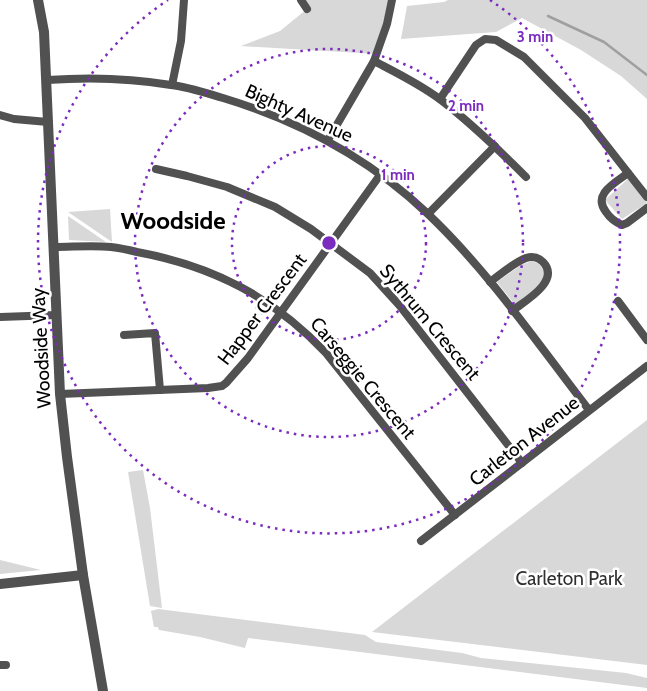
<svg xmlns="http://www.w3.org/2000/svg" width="647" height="691" font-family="Cabin,sans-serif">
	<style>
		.green { fill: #d8d8d8 }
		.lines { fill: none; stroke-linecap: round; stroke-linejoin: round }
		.stream { stroke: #9f9f9f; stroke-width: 2.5 }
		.minor { stroke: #515151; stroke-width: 8 }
		.tertiary { stroke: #515151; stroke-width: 10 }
		.ring { fill: none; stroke: #7b2cbf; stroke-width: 2.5; stroke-dasharray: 2.5 5 }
		.labels { text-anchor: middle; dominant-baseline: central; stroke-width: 5; stroke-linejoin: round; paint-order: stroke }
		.street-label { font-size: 19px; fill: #000; stroke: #fff }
		.park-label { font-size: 19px; fill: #2f2f2f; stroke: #fff }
		.district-label { font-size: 24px; font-weight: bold; fill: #000; stroke: #fff }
		.centre { fill: #7b2cbf; stroke: #fff; stroke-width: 2.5 }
		.ring-label { font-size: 15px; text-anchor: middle; font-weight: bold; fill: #7b2cbf; stroke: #fff; stroke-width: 5; stroke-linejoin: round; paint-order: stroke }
	</style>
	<rect width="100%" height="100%" fill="#fff"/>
	<g class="green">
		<path d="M301 0H392L377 54 241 46 280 31 307 9Z"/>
		<path d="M448 0H647V99L621 76 581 50 522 18 496 32 401 39 407 6 444 2Z"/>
		<path d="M629 178 647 203 622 219 605 200Z"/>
		<path d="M110 209 112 242 68 212Z"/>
		<path d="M68 216 106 242 69 240Z"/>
		<path d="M532 261 539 264 544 271 543 283 515 305 497 282 521 265Z"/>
		<path d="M647 420V665L372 632Z"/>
		<path d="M143 470 150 508 162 608 150 606 128 472Z"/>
		<path d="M0 560 41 570 0 574Z"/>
		<path d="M158 609 365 635 376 642 462 653 481 658 626 673 647 678V688L248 638 245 648 200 637 159 630 158 627H154L151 611Z"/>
	</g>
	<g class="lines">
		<path class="stream" d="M548 16 604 42 647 75"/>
		<g class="minor">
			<path d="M301 0 307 9"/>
			<path d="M374 61C397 73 420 84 441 100 471 123 499 150 526 177"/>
			<path d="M47 80C88 77 130 78 171 85 189 87 206 93 223 98 299 121 370 159 428 214 489 272 538 344 589 410"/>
			<path d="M172 85 181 41 184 0"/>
			<path d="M440 99 476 45 485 39 496 40 524 57 585 118 647 197"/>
			<path d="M0 115 14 119 48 122"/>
			<path d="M328 140 374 61 387 24 392 0"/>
			<path d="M156 169 187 176 227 187 275 207 311 229 370 273 400 306 522 463"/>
			<path d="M628 173C615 183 592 194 606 212 610 218 615 222 622 225L627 223 647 208"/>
			<path d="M428 214 495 146"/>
			<path d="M54 247C73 247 92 245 111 247 120 248 129 250 137 252 213 266 273 297 326 353L455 515"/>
			<path d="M490 282C501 274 513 263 526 258 532 256 538 257 543 262 561 281 525 301 512 311"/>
			<path d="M618 301 647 340"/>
			<path d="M0 317 57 315"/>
			<path d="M124 335 155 333 160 390"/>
			<path d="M60 394 208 388 222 386 226 383 248 358 380 175"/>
			<path d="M421 541 647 366"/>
			<path d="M0 665H6"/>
		</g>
		<g class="tertiary">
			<path d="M38 0 44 32 60 394 67 457 83 575 103 691"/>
			<path d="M0 584 83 575"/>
		</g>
	</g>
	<g class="ring">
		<circle cx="329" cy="243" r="97"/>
		<circle cx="329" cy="243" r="194"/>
		<path d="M490 0A291 291 0 1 1 168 0"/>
	</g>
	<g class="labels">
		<g class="street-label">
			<text transform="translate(299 113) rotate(24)">Bighty Avenue</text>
			<text transform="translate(262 309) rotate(-53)">Happer Crescent</text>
			<text transform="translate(430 322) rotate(50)">Sythrum Crescent</text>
			<text transform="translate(41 348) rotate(-93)">Woodside Way</text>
			<text transform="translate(363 378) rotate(50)">Carseggie Crescent</text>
			<text transform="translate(524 441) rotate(-38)">Carleton Avenue</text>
		</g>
		<g class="park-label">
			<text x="569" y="578">Carleton Park</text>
		</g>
		<g class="district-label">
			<text x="173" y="220">Woodside</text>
		</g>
	</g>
	<circle cx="329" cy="243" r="8" class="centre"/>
	<g class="ring-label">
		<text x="535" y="42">3 min</text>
		<text x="466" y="111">2 min</text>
		<text x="398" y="180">1 min</text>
	</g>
</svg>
